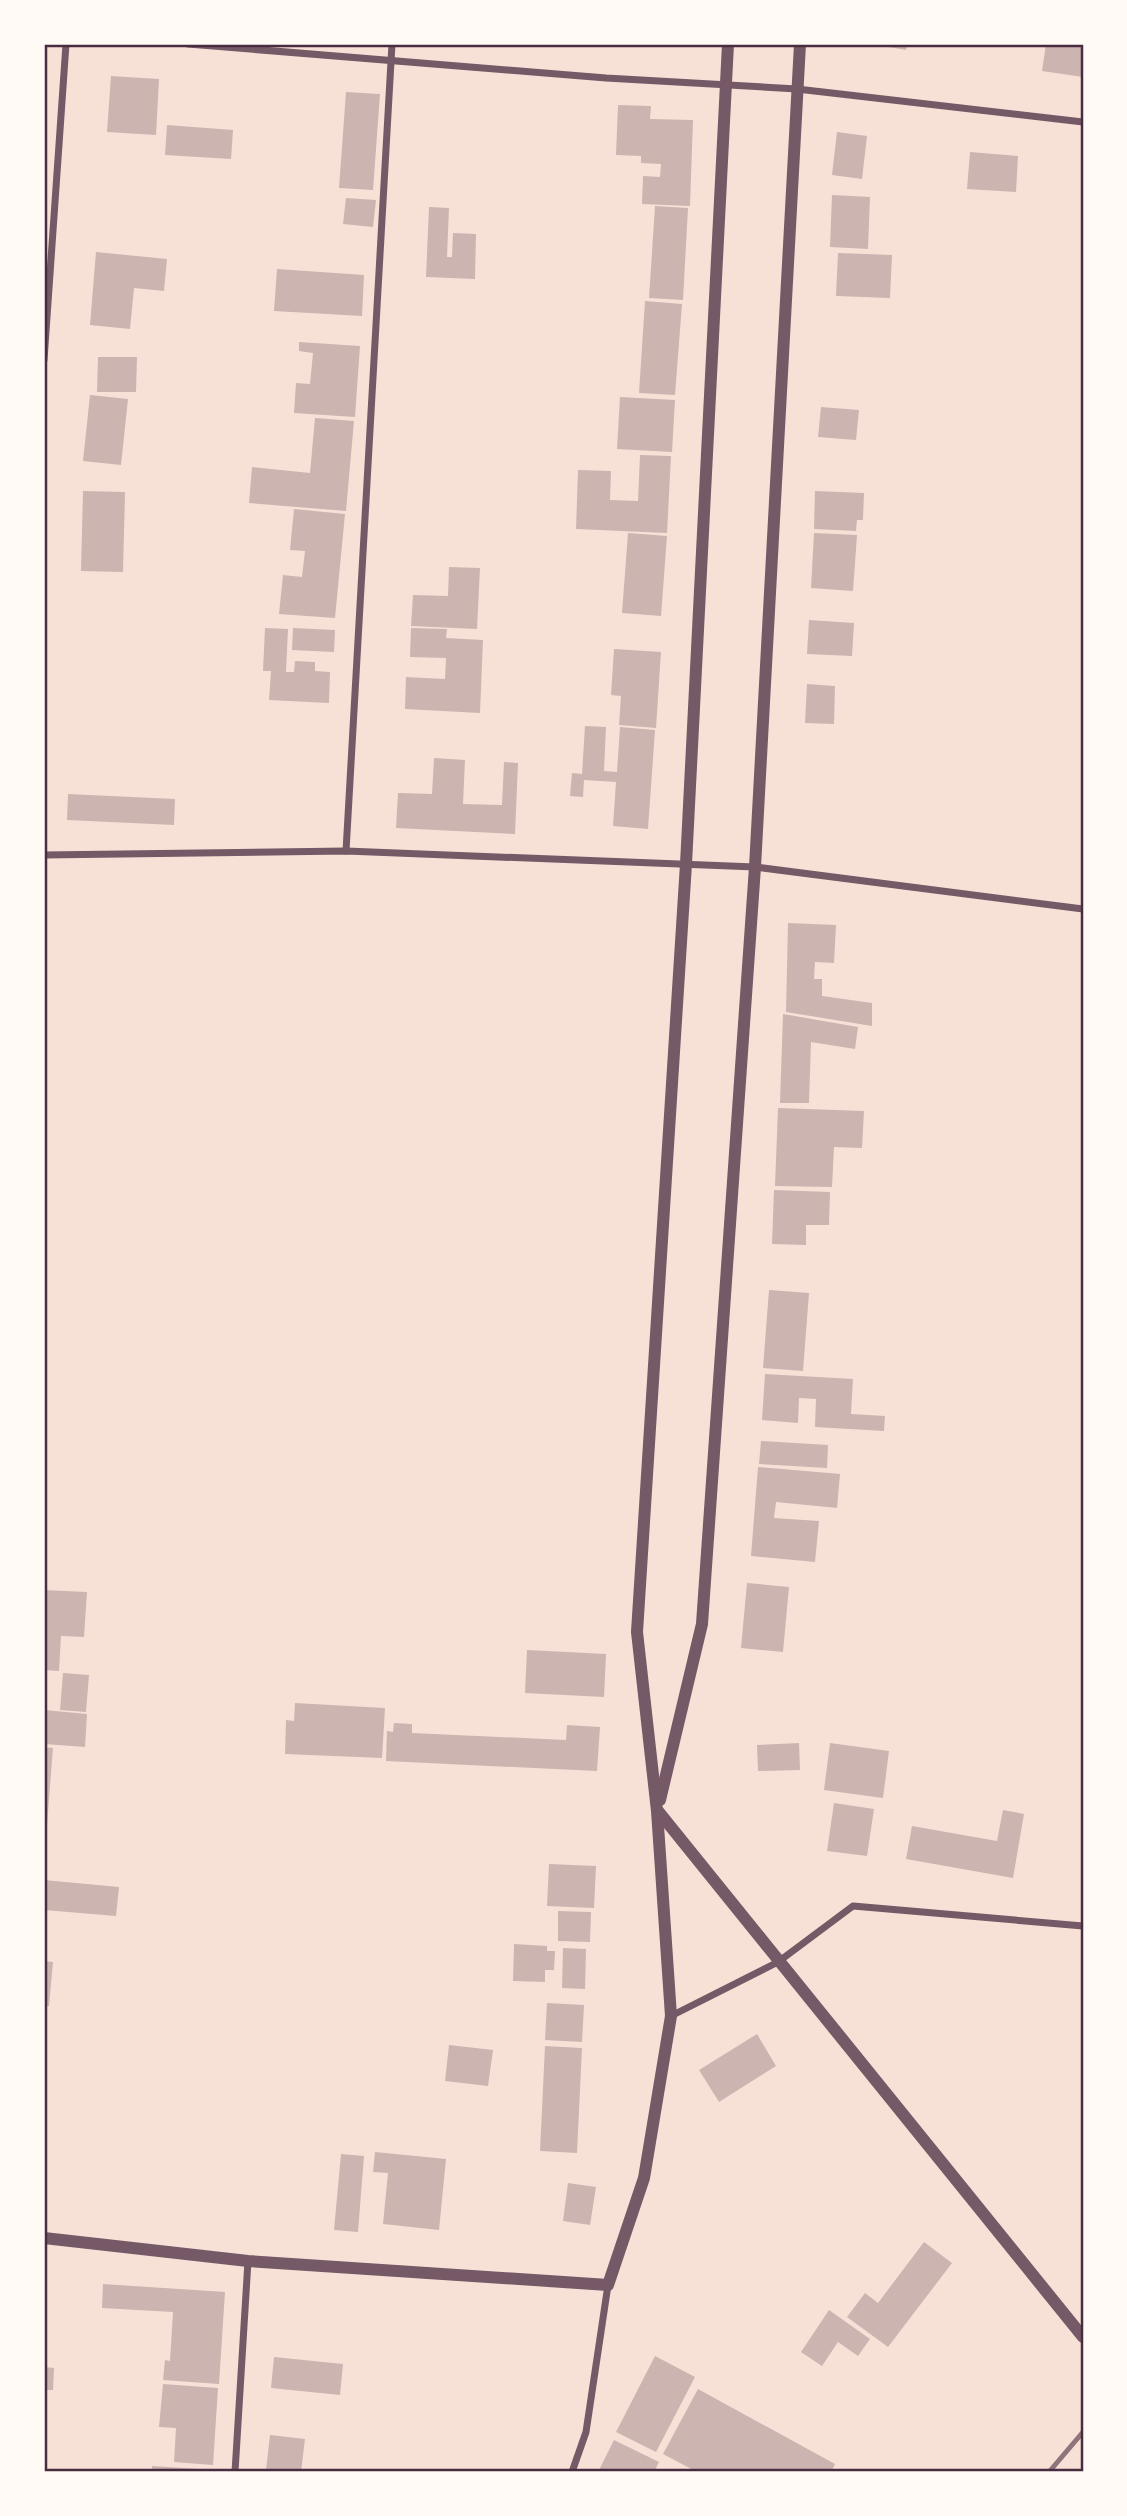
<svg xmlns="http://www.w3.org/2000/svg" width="1127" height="2516" font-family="Montserrat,sans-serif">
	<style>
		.building { fill: #ccb4b1 }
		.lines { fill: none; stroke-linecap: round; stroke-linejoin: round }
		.minor { stroke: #755966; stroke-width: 7 }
		.tertiary { stroke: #755966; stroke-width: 12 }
		.rail { stroke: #8f747c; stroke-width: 5 }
		.neatline { fill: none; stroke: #4a2c40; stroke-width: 2.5 }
	</style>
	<rect width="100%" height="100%" fill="#f7e1d7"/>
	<g class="building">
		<path d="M871 44H907L906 50Z"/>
		<path d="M1046 44H1083V77L1042 71Z"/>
		<path d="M111 76 159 79 156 135 107 132Z"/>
		<path d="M346 92 380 94 373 190 339 188Z"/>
		<path d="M618 105 651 106 650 119 693 120 690 206 642 204 643 176 660 177 661 164 641 163V156L616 155Z"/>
		<path d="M167 125 233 130 231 159 165 155Z"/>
		<path d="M837 132 867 136 862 179 832 175Z"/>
		<path d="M970 152 1018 156 1016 192 967 189Z"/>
		<path d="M832 195 870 197 868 249 830 247Z"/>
		<path d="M346 198 376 200 373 227 343 224Z"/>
		<path d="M655 206 688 208 683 300 649 298Z"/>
		<path d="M429 207 449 208 447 257H452L453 233 476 234 475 279 426 277Z"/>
		<path d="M96 252 167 259 164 291 134 288 130 329 90 325Z"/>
		<path d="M838 253 892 255 890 298 836 296Z"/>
		<path d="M277 269 364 275 362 316 274 311Z"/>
		<path d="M645 301 682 304 675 395 639 393Z"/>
		<path d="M299 342 360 346 355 417 294 413 296 383 310 384 313 353 299 351Z"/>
		<path d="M98 357H137L136 392H97Z"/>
		<path d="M90 395 128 399 121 465 83 461Z"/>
		<path d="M620 397 675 400 672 452 617 449Z"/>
		<path d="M821 407 859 410 856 440 818 437Z"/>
		<path d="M315 418 354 421 346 511 249 503 252 467 310 473Z"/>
		<path d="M640 455 671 456 667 533 576 529 578 470 611 471 610 500 638 501Z"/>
		<path d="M83 491 125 492 123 572 81 571Z"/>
		<path d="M815 491 864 493 863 520H857L856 531 814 529Z"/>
		<path d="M294 509 345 514 335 618 279 614 283 575 302 577 305 551 290 550Z"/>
		<path d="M628 533 667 536 661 616 622 613Z"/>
		<path d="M814 533 857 535 853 591 811 588Z"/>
		<path d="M449 567 480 568 477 629 411 626 413 595 448 596Z"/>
		<path d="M809 620 854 623 852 656 807 654Z"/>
		<path d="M265 628 288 629 286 672H294L295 661 315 662V671L330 672 329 703 269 700 271 671H263Z"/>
		<path d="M293 628 335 630 334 652 292 650Z"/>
		<path d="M411 628 447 629 446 638 483 640 480 713 405 709 406 677 445 679 446 658 410 657Z"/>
		<path d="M614 649 661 652 656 728 619 725 621 696 611 695Z"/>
		<path d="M807 684 835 686 834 724 805 723Z"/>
		<path d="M585 726 606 727 604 771 617 772 620 727 655 730 648 829 613 826 616 782 584 780 583 797 570 796 572 773 582 774Z"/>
		<path d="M434 758 465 760 463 804 502 805 504 762 518 763 515 834 396 828 398 793 432 794Z"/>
		<path d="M68 794 175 799 174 825 67 820Z"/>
		<path d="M788 923 836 925 834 963 815 962 814 979H822V996L872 1003V1026L786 1012Z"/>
		<path d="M783 1014 858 1027 855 1049 811 1042 809 1103H780Z"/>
		<path d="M778 1108 864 1111 862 1148 834 1147 832 1187 775 1186Z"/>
		<path d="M774 1190 830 1192 829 1225H806V1245L772 1244Z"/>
		<path d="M769 1290 809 1293 803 1371 763 1368Z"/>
		<path d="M765 1374 853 1379 851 1414 885 1416 884 1431 815 1427 816 1399 799 1398 798 1423 762 1420Z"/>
		<path d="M761 1441 828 1445 827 1468 759 1464Z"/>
		<path d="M758 1467 840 1474 837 1508 776 1502 774 1518 819 1521 815 1562 751 1556Z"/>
		<path d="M747 1583 789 1587 783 1652 741 1648Z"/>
		<path d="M44 1590 87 1592 84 1637 61 1636 59 1671 44 1670Z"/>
		<path d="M527 1650 606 1654 604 1697 525 1693Z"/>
		<path d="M63 1673 89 1675 86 1712 60 1710Z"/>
		<path d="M295 1703 385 1708 382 1758 285 1754 286 1720 294 1721Z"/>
		<path d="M44 1710 87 1714 85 1747 44 1744Z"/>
		<path d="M394 1723 412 1724V1733L566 1740 567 1725 600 1727 597 1771 386 1761 387 1731 393 1732Z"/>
		<path d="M799 1743 800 1770 758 1771 757 1745Z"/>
		<path d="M830 1743 889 1751 883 1798 824 1790Z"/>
		<path d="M44 1747 53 1748 46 1837H44Z"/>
		<path d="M834 1803 874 1809 867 1856 827 1851Z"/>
		<path d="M1003 1810 1024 1814 1013 1878 906 1859 912 1826 997 1841Z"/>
		<path d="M549 1864 596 1866 594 1908 547 1906Z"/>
		<path d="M44 1880 119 1887 116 1916 44 1910Z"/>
		<path d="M558 1911 591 1912 590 1942 558 1941Z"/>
		<path d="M514 1944 547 1946V1951H555L554 1970H545V1982L513 1981Z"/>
		<path d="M563 1948 586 1949 585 1989 562 1988Z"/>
		<path d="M44 1961 53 1962 49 2006H44Z"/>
		<path d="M547 2003 584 2005 582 2042 545 2040Z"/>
		<path d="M757 2034 776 2066 719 2102 699 2070Z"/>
		<path d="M449 2045 493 2050 488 2086 445 2081Z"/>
		<path d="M545 2046 582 2048 577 2153 540 2151Z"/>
		<path d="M375 2152 446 2159 439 2230 383 2224 388 2173 373 2172Z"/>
		<path d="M341 2154 364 2156 358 2232 334 2230Z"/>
		<path d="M568 2183 596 2187 590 2225 563 2221Z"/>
		<path d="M924 2242 952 2263 888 2347 847 2317 865 2293 878 2303Z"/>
		<path d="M103 2284 225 2292 219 2384 163 2380 165 2360 170 2361 173 2312 102 2308Z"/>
		<path d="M829 2310 870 2339 858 2356 838 2342 822 2366 801 2352Z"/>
		<path d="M655 2356 695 2377 656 2452 616 2432Z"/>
		<path d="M274 2357 343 2364 340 2395 271 2388Z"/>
		<path d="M44 2367 54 2368 53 2390H44Z"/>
		<path d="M163 2384 218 2388 213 2465 174 2462 176 2428 159 2427Z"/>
		<path d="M698 2389 835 2464 831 2472H697L663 2454Z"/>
		<path d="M270 2435 305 2439 301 2472 266 2470Z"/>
		<path d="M614 2440 659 2462 654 2472H598Z"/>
		<path d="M152 2466 216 2470V2472H152Z"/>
	</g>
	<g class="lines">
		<g class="minor">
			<path d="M188 44 606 78 797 89 1083 122"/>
			<path d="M44 360 66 44"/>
			<path d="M346 851 392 44"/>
			<path d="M44 855 346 851 755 867 1083 909"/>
			<path d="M671 2016 778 1962 853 1906 1083 1926"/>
			<path d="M235 2472 248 2261"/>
			<path d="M572 2472 586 2432 608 2285"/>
		</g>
		<g class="tertiary">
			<path d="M660 1800 702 1624 755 867 800 44"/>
			<path d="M658 1811 1083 2337"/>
			<path d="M44 2238 248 2261 608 2285 644 2178 671 2016 657 1811 637 1632 686 864 728 44"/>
		</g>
		<path class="rail" d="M1049 2472 1083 2432"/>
	</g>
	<rect width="1127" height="2516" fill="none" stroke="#fffaf5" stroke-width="91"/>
	<rect x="46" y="46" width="1036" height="2424" class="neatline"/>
</svg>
